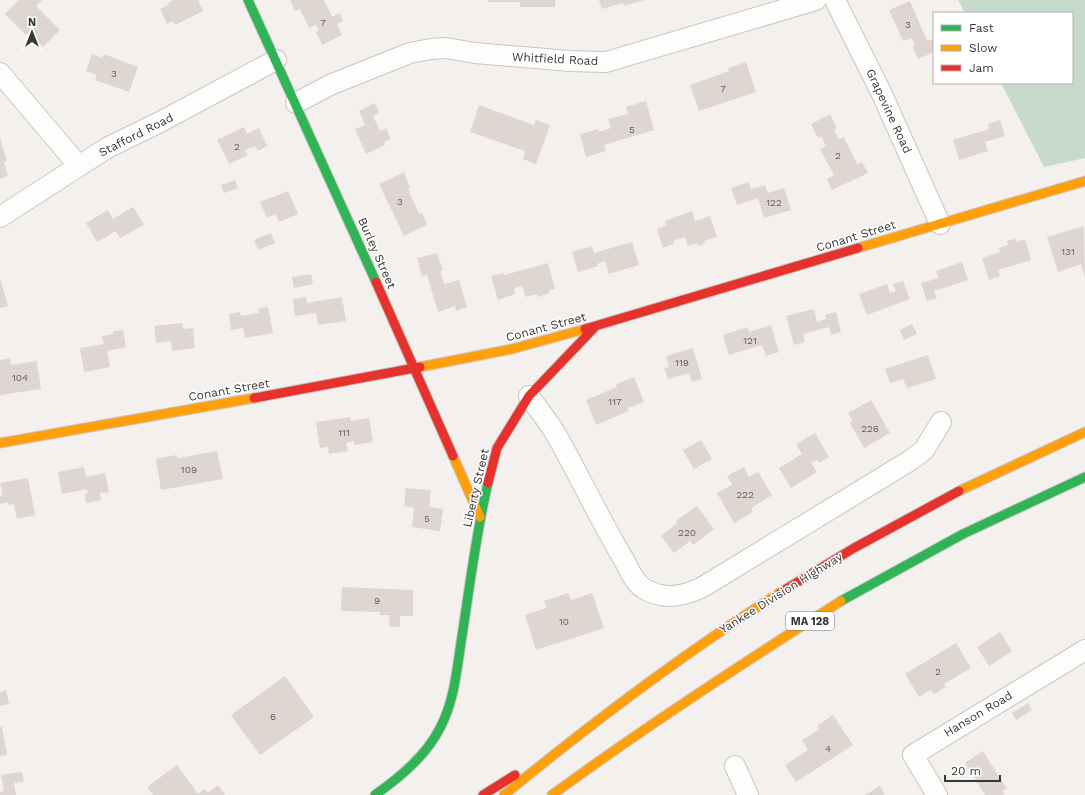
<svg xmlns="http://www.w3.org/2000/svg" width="1085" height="795" font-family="'Work Sans',sans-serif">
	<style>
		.green { fill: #c7dbcb }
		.building { fill: #e0d6d1 }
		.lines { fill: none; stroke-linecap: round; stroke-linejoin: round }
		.street-casing { stroke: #c9c6c4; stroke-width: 22 }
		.fast-casing { stroke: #c9c6c4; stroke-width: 11 }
		.slow-casing { stroke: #c9c6c4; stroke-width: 11 }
		.jam-casing { stroke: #c9c6c4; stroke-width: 11 }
		.street { stroke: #fdfdfc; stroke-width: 20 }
		.fast { stroke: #30b455; stroke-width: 9 }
		.slow { stroke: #ff9f0a; stroke-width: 9 }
		.jam { stroke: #e5322d; stroke-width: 9 }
		.labels { text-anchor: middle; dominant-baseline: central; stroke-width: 3; stroke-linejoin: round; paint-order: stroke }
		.number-label { font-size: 10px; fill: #64605e }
		.shield { fill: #fff; stroke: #747372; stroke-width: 1 }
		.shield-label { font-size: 11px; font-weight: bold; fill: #393735 }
		.street-label { font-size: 12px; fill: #393735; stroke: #fff }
	</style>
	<rect width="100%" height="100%" fill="#f3f0ed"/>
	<path class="green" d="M958 0H1085V158L1044 167 1001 83H1072V13H965Z"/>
	<g class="building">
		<path d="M19 0H42L36 6 60 30 43 47 29 33 26 35 5 14Z"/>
		<path d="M173 0H198L203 11 175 25 173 21 167 24 160 9 169 5 168 3Z"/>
		<path d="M290 0H324L332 17 340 13 343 21 337 24 342 35 322 45 316 32 319 31 316 25 309 28 300 9 295 11Z"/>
		<path d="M488 0H555V7H520V2H488Z"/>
		<path d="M599 0H644L624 6 623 3 602 9Z"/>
		<path d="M910 1 927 41 933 39 934 42V52L918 59 913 47 915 46 912 38 903 41 889 10Z"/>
		<path d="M92 54 102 58 104 54 138 67 129 92 95 80 97 75 86 71Z"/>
		<path d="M746 62 756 92 699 111 690 85 729 71 728 68Z"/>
		<path d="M646 101 654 130 604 145 606 151 586 157 580 134 598 129 599 132 611 128 608 119 628 114 626 107Z"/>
		<path d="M375 103 379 113 373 116 380 131 386 128 391 139 384 142 385 145 366 154 355 129 365 125 359 111Z"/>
		<path d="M479 105 534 125 536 120 550 125 536 164 523 159 525 151 470 132Z"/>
		<path d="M830 114 837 128 834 130 839 139 844 137 857 164 862 162 868 173 832 190 827 179 834 175 820 149 826 146 821 136 818 138 811 124Z"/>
		<path d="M1000 120 1005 136 985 142 988 151 959 160 953 140 989 129 988 124Z"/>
		<path d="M244 127 247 134 259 128 267 146 258 151 255 146 245 150 248 155 229 164 217 140Z"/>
		<path d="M0 138 7 161 4 162 8 176 0 179Z"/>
		<path d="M404 172 410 188 408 189 419 214 422 213 427 225 404 236 379 184Z"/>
		<path d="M235 180 238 188 224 193 221 185Z"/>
		<path d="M749 182 751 189 765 185 768 193 784 188 791 210 764 218 758 198 737 205 731 188Z"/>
		<path d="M288 191 298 214 279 222 276 214 267 218 260 202Z"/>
		<path d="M133 207 144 225 120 238 116 231 97 242 86 223 108 210 113 219Z"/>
		<path d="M692 211 695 221 710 216 717 237 704 241 705 244 698 246 697 243 688 246 685 237 673 241 674 244 663 248 657 229 666 225 665 221Z"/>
		<path d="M1084 226 1085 278 1081 264 1058 272 1047 237Z"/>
		<path d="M271 233 275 243 258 250 254 240Z"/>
		<path d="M1015 239 1017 242 1025 239 1031 260 998 270 1000 276 989 280 982 258 1000 252 999 248 1008 245 1007 241Z"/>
		<path d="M632 242 639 265 609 274 605 261 597 264 598 266 578 272 572 252 592 246 594 253Z"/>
		<path d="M437 253 443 270 440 271 444 284 459 280 467 307 456 311 455 306 438 312 427 275 422 276 417 258Z"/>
		<path d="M962 262 968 280 934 291 937 298 927 301 921 283 939 278 936 271Z"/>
		<path d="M548 263 555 289 549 290 550 293 538 297 537 294 526 297 522 286 514 288 515 294 498 300 491 276 503 273 504 275Z"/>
		<path d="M311 274 313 284 294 288 292 277Z"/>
		<path d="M0 278 8 306 0 308Z"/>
		<path d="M903 281 910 299 867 315 859 294 887 284 890 293 896 291 893 284Z"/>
		<path d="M306 297 307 303 342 297 346 321 318 325 316 313 295 316 293 299Z"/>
		<path d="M268 307 273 333 245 338 243 328 231 330 229 314 240 312 241 316 259 313 258 309Z"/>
		<path d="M814 309 817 322 826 319 825 315 836 312 841 332 831 335 829 327 803 334 805 342 794 345 786 316Z"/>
		<path d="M182 323 183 329 193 328 195 348 172 351 171 341 156 343 154 326Z"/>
		<path d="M912 324 917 334 904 340 900 330Z"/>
		<path d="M771 325 779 352 766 356 762 345 729 355 723 335 748 327 749 332Z"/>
		<path d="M123 330 126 347 107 351 110 367 84 372 80 348 104 344 102 336 114 334 113 331Z"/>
		<path d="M693 348 702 379 692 382 689 373 668 379 664 368 669 367 666 356Z"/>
		<path d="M928 355 936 379 907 388 903 379 890 383 885 369Z"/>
		<path d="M10 358 11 365 37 361 41 389 0 395V360Z"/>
		<path d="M634 377 644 402 628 408 629 411 596 425 586 400 617 387 616 384Z"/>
		<path d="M871 400 890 433 864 448 850 423 853 421 848 413Z"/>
		<path d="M350 417 351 421 369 418 373 442 354 445V441L346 443 348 451 329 454 328 447 320 448 316 422Z"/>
		<path d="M815 433 829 457 819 463 817 460 811 463 817 472 791 488 779 468 802 454 796 444Z"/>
		<path d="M701 440 712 459 694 469 683 450Z"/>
		<path d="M217 451 223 479 161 490 156 459 177 455 178 458Z"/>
		<path d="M84 467 86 477 105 473 109 492 100 493 101 500 86 503 85 494 88 493 87 489 62 494 58 472Z"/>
		<path d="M744 467 749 477 758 472 772 495 751 508 753 512 734 523 717 493 732 485 727 476Z"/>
		<path d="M28 478 35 515 17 519 14 504 9 505 8 502 0 504V496L3 495 0 483Z"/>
		<path d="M406 488 431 490 429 507 443 509 440 531 412 527 414 508 404 506Z"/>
		<path d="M697 506 714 529 693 545 690 541 674 553 661 536 677 523 676 521Z"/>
		<path d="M342 587 413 590V616H400V627L389 626 390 615H380V612L341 611Z"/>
		<path d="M568 593 571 600 592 593 604 628 536 650 525 615 546 608 544 601Z"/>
		<path d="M1000 632 1012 651 989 666 977 647Z"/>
		<path d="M956 643 971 668 944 684 946 687 934 694 931 690 919 697 905 674Z"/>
		<path d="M285 676 314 717 260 755 231 715Z"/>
		<path d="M6 690 9 704 0 706V692Z"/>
		<path d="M1028 703 1032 710 1016 720 1012 713Z"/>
		<path d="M833 715 853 745 796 782 785 765 808 750 802 740 819 730 817 726Z"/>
		<path d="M0 727H2L7 755 0 756Z"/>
		<path d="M983 751 1007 789 1002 791 1005 795H985L965 763Z"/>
		<path d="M177 765 198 794 205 789 208 793 218 785 225 795H153L147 787Z"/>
		<path d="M22 772 24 782 14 783 16 795H0V792L4 791 1 775Z"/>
		<path d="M880 786 885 795H865Z"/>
	</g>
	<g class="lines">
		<g class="street-casing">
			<g id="street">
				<path d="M835 0 881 92 940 224"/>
				<path d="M0 73 79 166"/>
				<path d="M296 103 330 85 410 53 431 49 446 48 475 53 570 61 606 62 816 0"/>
				<path d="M0 217 107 148 160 122 276 60"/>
				<path d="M529 396C538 409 549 422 557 436 580 477 600 520 624 560 629 569 634 582 643 588 662 600 681 597 701 588L911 460 924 450 941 422"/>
				<path d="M735 766 748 795"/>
				<path d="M937 795 913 755 1085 650"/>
			</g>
		</g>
		<g class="fast-casing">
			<g id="fast">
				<path d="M248 0 376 282"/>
				<path d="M841 601 963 534 1085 477"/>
				<path d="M375 795C400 777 426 756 440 728 455 700 457 667 462 636 470 585 476 533 488 483"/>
			</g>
		</g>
		<g class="slow-casing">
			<g id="slow">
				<path d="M858 248 1085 181"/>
				<path d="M420 367 512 349 585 329"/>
				<path d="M0 443 254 398"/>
				<path d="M453 456 480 517"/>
				<path d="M959 491 1085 432"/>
				<path d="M504 795C593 722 684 653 781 592"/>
				<path d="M552 795C646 726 743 663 841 601"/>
			</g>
		</g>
		<g class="jam-casing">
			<g id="jam">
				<path d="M376 282 453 456"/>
				<path d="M585 329 858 248"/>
				<path d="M254 398 420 367"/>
				<path d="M488 483 497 448 529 396 594 328"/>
				<path d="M781 592 854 548 959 491"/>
				<path d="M483 795 515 775"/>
			</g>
		</g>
		<use href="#street" class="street"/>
		<use href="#fast" class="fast"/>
		<use href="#slow" class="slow"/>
		<use href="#jam" class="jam"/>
	</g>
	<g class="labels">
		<g class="number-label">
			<text x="323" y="22">7</text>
			<text x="908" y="24">3</text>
			<text x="114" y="73">3</text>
			<text x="723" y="88">7</text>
			<text x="632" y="129">5</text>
			<text x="237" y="146">2</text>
			<text x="838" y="155">2</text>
			<text x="400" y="201">3</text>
			<text x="774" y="202">122</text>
			<text x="1068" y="251">131</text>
			<text x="750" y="340">121</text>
			<text x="682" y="362">119</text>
			<text x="20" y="377">104</text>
			<text x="615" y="401">117</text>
			<text x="870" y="428">226</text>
			<text x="344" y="432">111</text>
			<text x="189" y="469">109</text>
			<text x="745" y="494">222</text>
			<text x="427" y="518">5</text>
			<text x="687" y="532">220</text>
			<text x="377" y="600">9</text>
			<text x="564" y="621">10</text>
			<text x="938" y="671">2</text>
			<text x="273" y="716">6</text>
			<text x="828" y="748">4</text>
		</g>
		<rect class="shield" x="786" y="612" width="48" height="18" rx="3"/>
		<g class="shield-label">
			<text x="810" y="621">MA 128</text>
		</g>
		<g class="street-label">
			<text transform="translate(555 59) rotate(3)">Whitfield Road</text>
			<text transform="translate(889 111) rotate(65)">Grapevine Road</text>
			<text transform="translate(136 135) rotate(-27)">Stafford Road</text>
			<text transform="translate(856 236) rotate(-17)">Conant Street</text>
			<text transform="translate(377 253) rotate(66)">Burley Street</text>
			<text transform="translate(546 327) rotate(-15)">Conant Street</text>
			<text transform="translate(229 390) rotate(-10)">Conant Street</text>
			<text transform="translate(476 488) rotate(-77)">Liberty Street</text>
			<text transform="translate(781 593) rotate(-32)">Yankee Division Highway</text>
			<text transform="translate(978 714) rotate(-31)">Hanson Road</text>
		</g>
	</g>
	<rect x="933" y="12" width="140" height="72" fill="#ffffff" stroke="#b0afae"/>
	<rect x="941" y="25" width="20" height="6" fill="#30b455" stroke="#b0afae"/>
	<text x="969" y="32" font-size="12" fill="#393735">Fast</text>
	<rect x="941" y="45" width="20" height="6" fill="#ff9f0a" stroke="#b0afae"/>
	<text x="969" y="52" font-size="12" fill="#393735">Slow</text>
	<rect x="941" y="65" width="20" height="6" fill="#e5322d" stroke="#b0afae"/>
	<text x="969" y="72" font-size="12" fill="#393735">Jam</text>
	<g transform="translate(32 32)" stroke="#ffffff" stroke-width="3" paint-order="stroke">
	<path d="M0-3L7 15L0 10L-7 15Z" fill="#393735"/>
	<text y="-6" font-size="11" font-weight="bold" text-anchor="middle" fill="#393735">N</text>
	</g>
	<path d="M945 775v6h55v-6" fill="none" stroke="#393735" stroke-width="2"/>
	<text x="951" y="775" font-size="12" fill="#393735" stroke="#ffffff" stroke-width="3" paint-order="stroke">20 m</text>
</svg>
